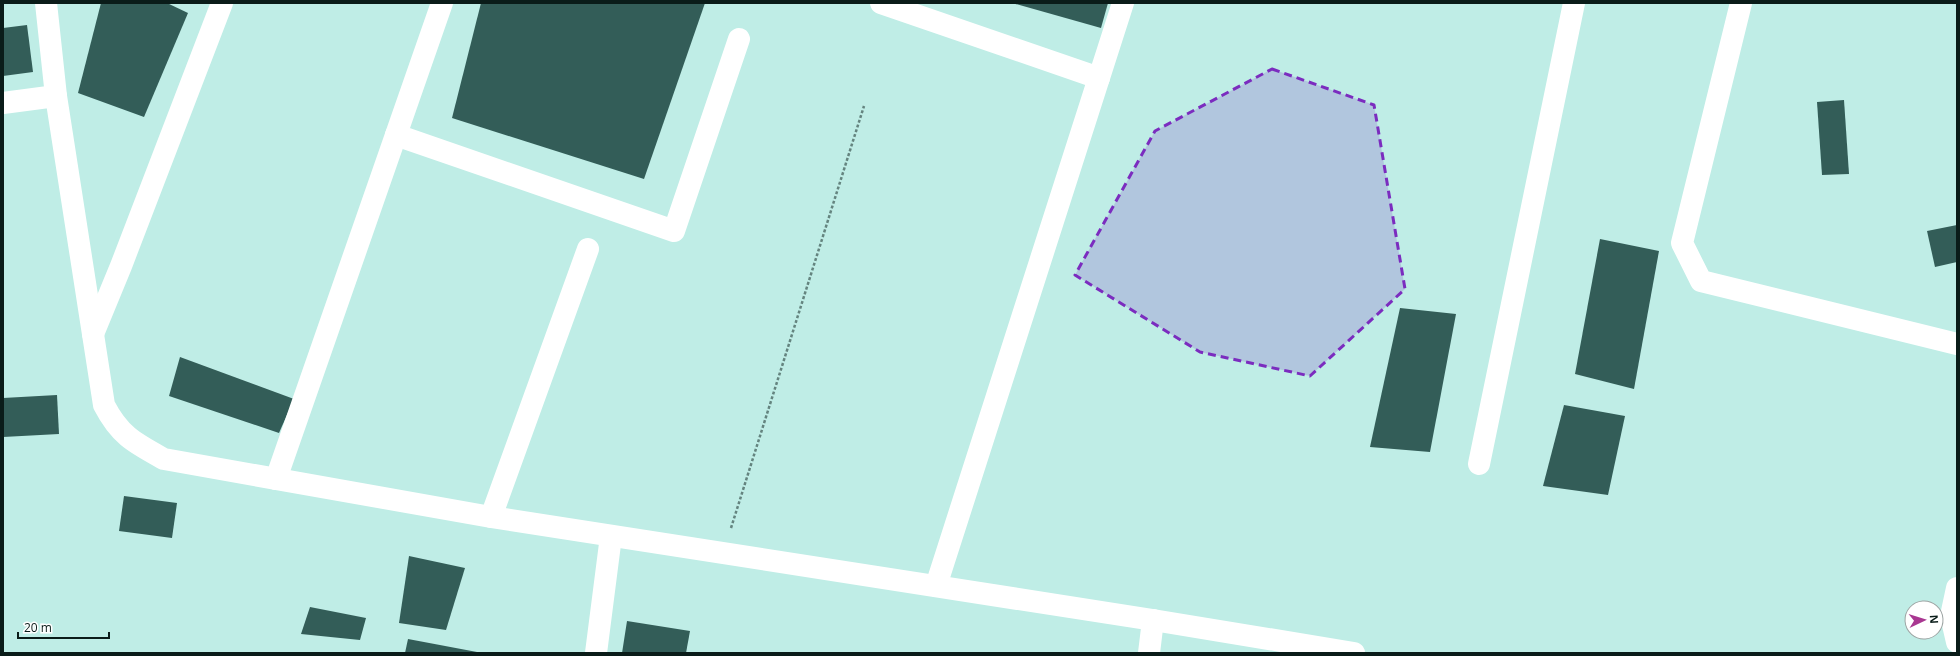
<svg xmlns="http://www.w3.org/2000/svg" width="1960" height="656" font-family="'Open Sans',sans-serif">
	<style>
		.building { fill: #335d58 }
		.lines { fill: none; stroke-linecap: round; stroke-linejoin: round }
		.path { stroke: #64847f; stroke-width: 2.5; stroke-dasharray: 3 2; stroke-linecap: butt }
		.minor { stroke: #fff; stroke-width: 22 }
		.marked { fill: #7b2cbf; fill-opacity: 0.2; stroke: #7b2cbf; stroke-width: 3; stroke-dasharray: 8 5; stroke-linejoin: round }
	</style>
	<rect width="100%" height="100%" fill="#bfede6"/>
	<g class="building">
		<path d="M101 3H167L188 13 144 117 78 93Z"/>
		<path d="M481 3H705L644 179 452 118Z"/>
		<path d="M1012 3H1108L1101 28Z"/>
		<path d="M27 25 33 72 3 76V28Z"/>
		<path d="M1844 100 1849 174 1822 175 1817 102Z"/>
		<path d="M1957 225V262L1935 267 1927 231Z"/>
		<path d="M1600 239 1659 251 1634 389 1575 374Z"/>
		<path d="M1400 308 1456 314 1430 452 1370 447Z"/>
		<path d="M180 357 294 399 279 433 169 396Z"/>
		<path d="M57 395 59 434 3 437V398Z"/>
		<path d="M1564 405 1625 416 1608 495 1543 486Z"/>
		<path d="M124 496 177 503 172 538 119 531Z"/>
		<path d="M409 556 465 568 446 630 399 623Z"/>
		<path d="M310 607 366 618 360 640 301 634Z"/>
		<path d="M627 621 690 631 686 653H622Z"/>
		<path d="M408 639 477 652V653H405Z"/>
	</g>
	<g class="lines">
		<path class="path" d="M731 528 864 106"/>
		<g class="minor">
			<path d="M46 3 56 96 104 405C120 436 135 443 164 459L491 517 1153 620 1354 653"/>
			<path d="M881 3 1099 78"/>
			<path d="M1741 3 1682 243 1701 281 1957 344"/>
			<path d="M3 103 56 96"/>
			<path d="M396 135 674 231 739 39"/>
			<path d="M93 334 121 266 222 3"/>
			<path d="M1479 464 1574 3"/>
			<path d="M276 479 442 3"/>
			<path d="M491 517 588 249"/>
			<path d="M936 586 1123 3"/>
			<path d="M1957 588 1951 616 1957 642"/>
			<path d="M596 653 611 536"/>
			<path d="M1149 653 1153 620"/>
		</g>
	</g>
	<path class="marked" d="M1272 69 1374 105 1405 289 1310 376 1200 352 1075 275 1155 131Z"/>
	<rect width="1960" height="656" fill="none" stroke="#0a1c19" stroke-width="8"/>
	<g transform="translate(1924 620) rotate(86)"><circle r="19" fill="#ffffff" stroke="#9da4a3"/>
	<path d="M0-3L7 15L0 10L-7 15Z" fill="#a93791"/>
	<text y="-6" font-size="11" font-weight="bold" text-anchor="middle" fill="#0a1c19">N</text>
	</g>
	<path d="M18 632v6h91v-6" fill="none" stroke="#0a1c19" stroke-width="2"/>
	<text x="24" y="632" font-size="12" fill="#0a1c19" stroke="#ffffff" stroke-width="3" paint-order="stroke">20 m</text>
</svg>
